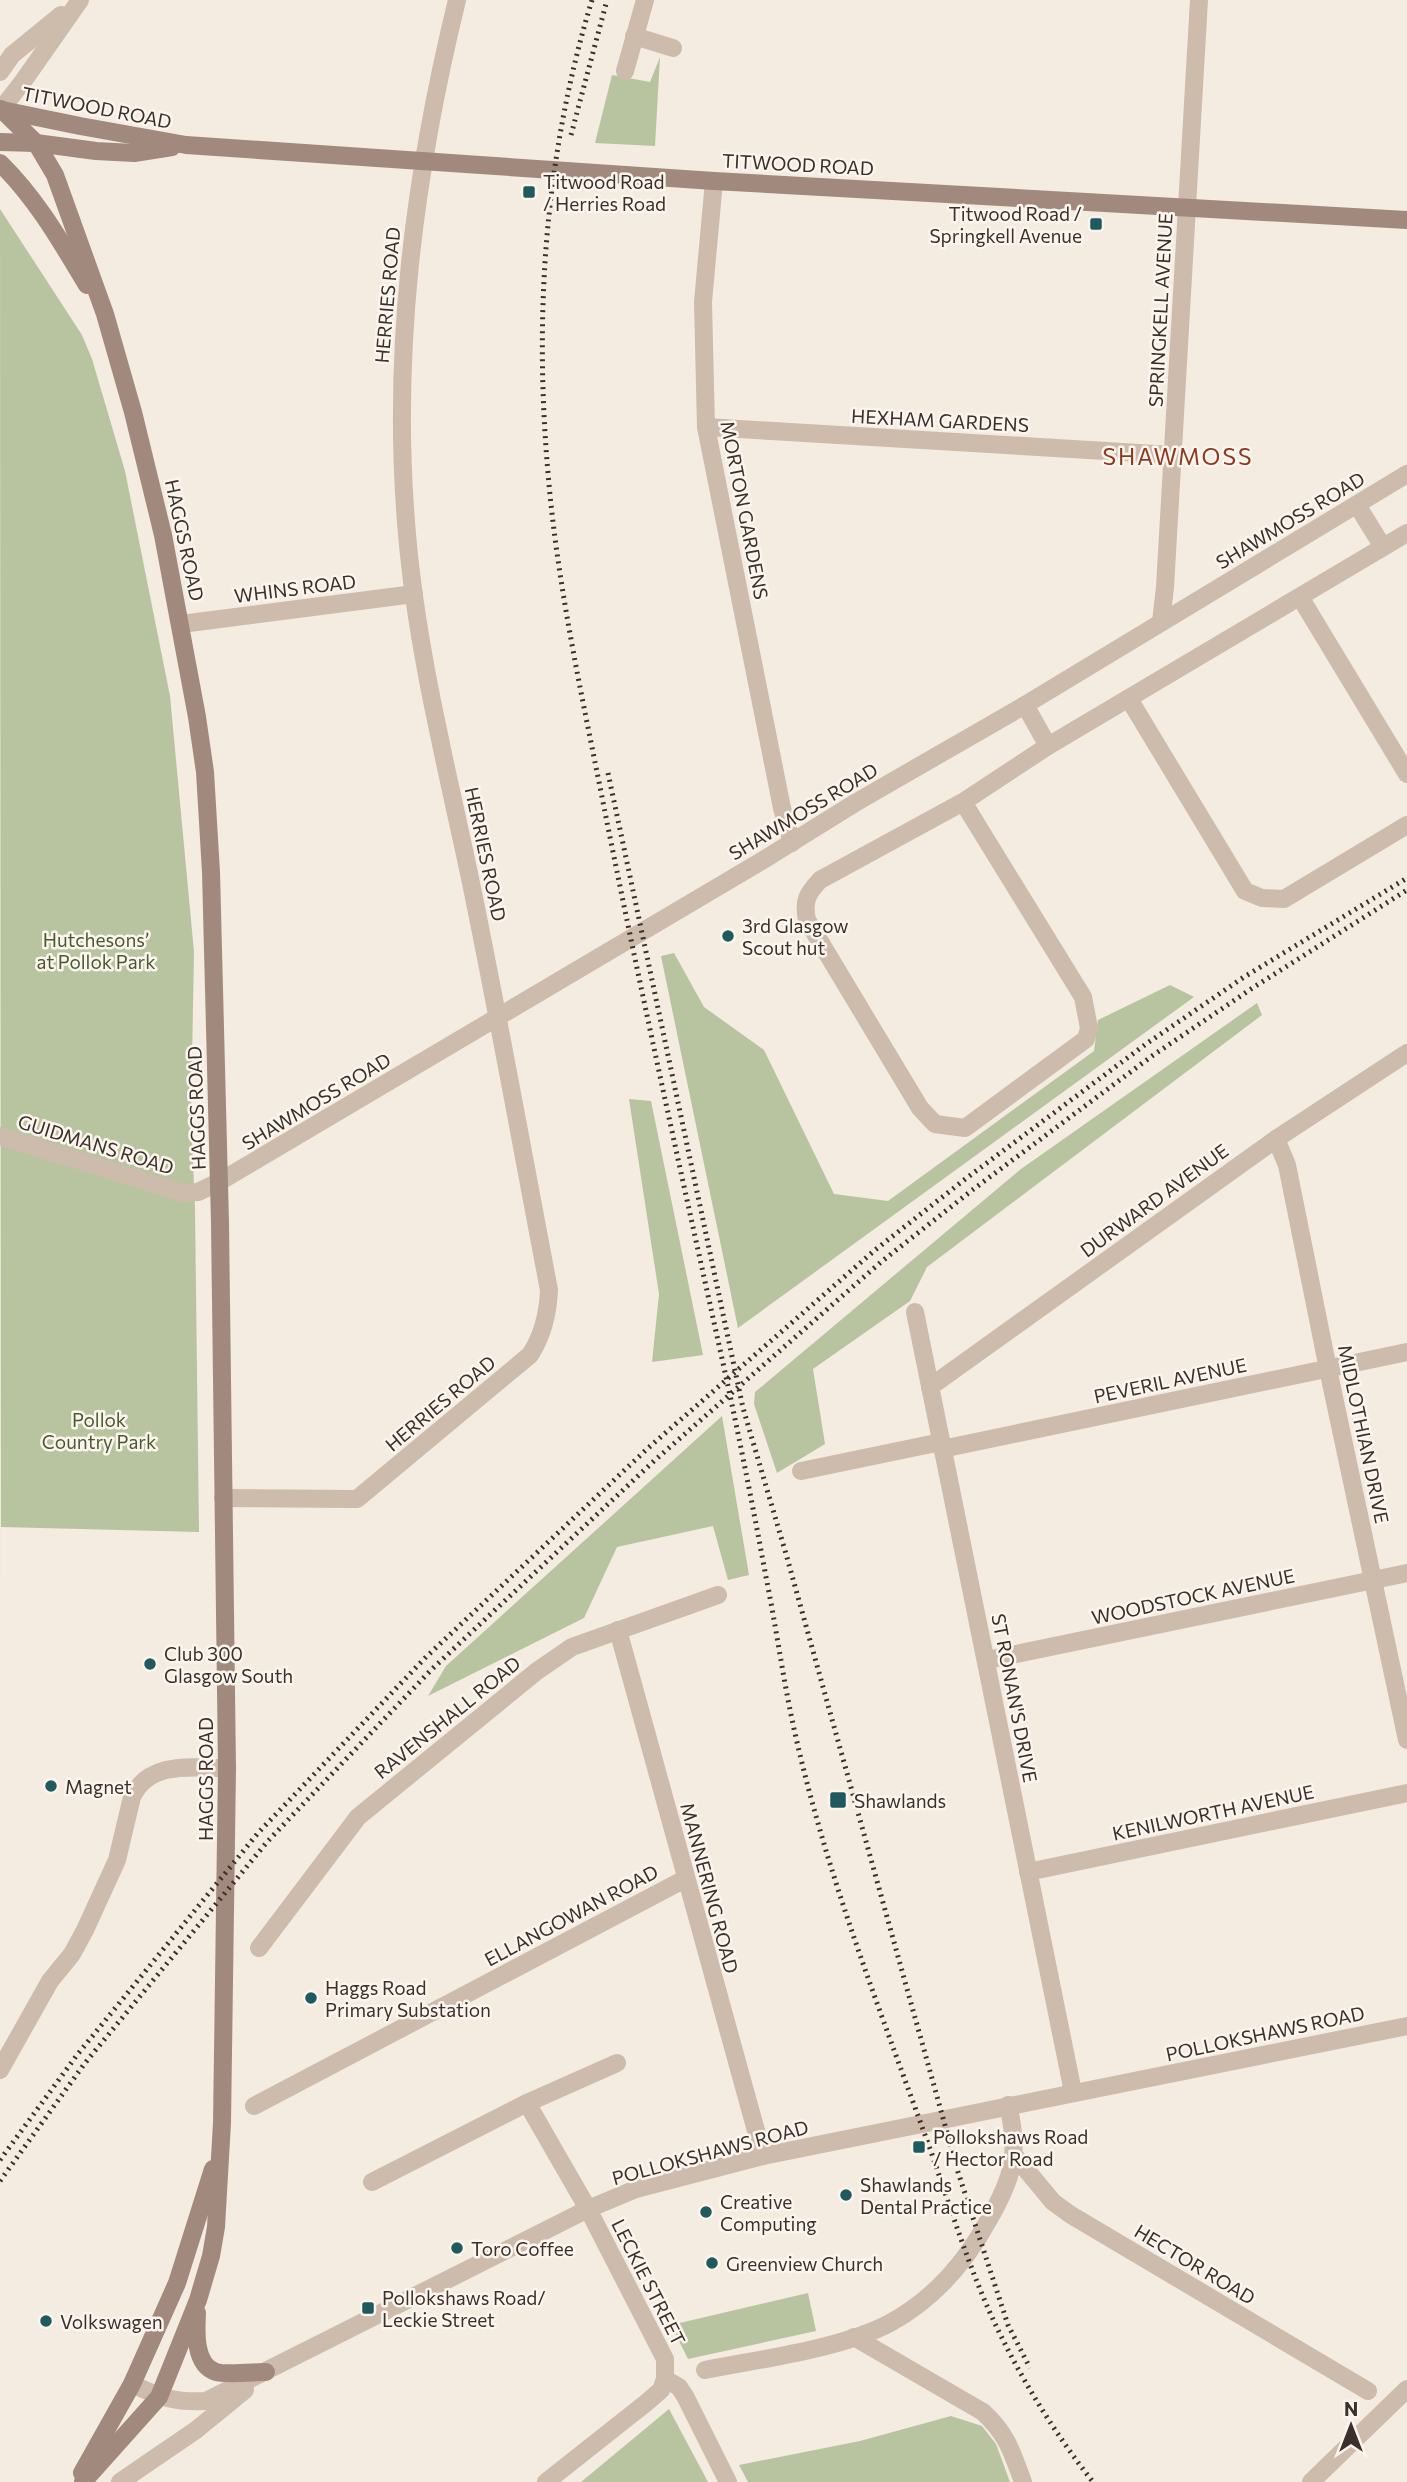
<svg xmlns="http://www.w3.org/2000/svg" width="1407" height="2482" font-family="Commissioner,sans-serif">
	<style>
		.green { fill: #b8c4a0 }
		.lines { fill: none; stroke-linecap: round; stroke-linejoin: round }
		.minor { stroke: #cdbbac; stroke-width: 18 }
		.tertiary { stroke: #cdbbac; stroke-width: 18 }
		.secondary { stroke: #a18a7d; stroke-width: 18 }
		.rail { stroke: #3b302b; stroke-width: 5; stroke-dasharray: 2 5; stroke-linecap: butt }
		.poi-dot { fill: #1f5a5e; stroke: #fbf5ee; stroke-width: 2.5 }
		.labels { text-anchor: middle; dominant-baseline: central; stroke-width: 5; stroke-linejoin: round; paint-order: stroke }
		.street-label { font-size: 19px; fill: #3b302b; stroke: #fbf5ee }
		.poi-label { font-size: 19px; fill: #3b302b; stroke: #fbf5ee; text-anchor: start }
		.park-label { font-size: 19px; fill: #4a5a2e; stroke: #fbf5ee }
		.quarter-label { font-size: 23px; letter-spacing: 2px; fill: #8c3b22; stroke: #fbf5ee }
	</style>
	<rect width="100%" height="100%" fill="#f4ebe1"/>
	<g class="green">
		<path d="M660 57 655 146 595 143 612 75 650 82Z"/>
		<path d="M0 209 82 335 92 359 125 471 170 696 194 952 191 1116 195 1209 199 1532 1 1527V1596Z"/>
		<path d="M674 953 704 1007 764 1050 834 1194 888 1201 1094 1051 1098 1020 1170 985 1194 997 738 1328 661 956Z"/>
		<path d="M1257 1003 1262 1015 927 1267 910 1301 813 1369 825 1444 777 1473 754 1404 755 1392 1021 1169Z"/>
		<path d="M629 1099 651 1101 703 1355 652 1362 659 1294Z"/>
		<path d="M722 1416 749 1575 728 1580 713 1526 617 1547 584 1618 428 1696 446 1666Z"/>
		<path d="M808 2293 816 2331 688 2359 671 2325Z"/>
		<path d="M669 2409 708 2482H581Z"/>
		<path d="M951 2416 982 2426 996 2444 1010 2482H748L739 2465 860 2441Z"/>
	</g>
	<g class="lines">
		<g class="minor">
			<path d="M634 36 673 48"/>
			<path d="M625 71 645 0"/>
			<path d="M714 181 703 302 706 427 782 808 792 843"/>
			<path d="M706 427 1172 455"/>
			<path d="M1357 505 1383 547"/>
			<path d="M1300 597 1407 774"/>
			<path d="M1161 622 1165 587 1199 0"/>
			<path d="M181 624 414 594"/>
			<path d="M1129 699 1245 891 1262 898 1284 899 1407 825"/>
			<path d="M1025 705 1048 746"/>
			<path d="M963 802 1083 997 1089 1028 1086 1039 965 1128 935 1124 920 1108 807 920C803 901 807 894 820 880L963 802 1048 746 1407 533"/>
			<path d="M0 1136 183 1193 198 1192 219 1182"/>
			<path d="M1276 1139 1287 1165 1328 1369 1407 1740"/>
			<path d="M915 1312 1073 2092"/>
			<path d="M930 1387 1276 1139 1407 1053"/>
			<path d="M942 1449 1407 1352"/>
			<path d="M801 1471 941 1442"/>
			<path d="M223 1498 357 1499 530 1355C543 1335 548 1314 549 1290 523 1154 499 1019 471 883 447 768 417 652 407 534 391 353 414 176 457 0"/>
			<path d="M618 1630 763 2156"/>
			<path d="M987 1660 1407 1573"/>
			<path d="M1028 1872 1407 1793"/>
			<path d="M259 1948 358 1817 537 1671 572 1647 718 1595"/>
			<path d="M0 2070 50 1981 72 1954 85 1930 117 1860 132 1797C150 1760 191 1768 227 1768"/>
			<path d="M527 2103 588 2209 665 2359V2379L679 2387 685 2396 728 2482"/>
			<path d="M254 2106 685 1879"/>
			<path d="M1014 2155 1053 2202 1071 2215 1368 2391"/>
			<path d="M372 2182 527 2103 617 2063"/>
			<path d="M854 2337 983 2412C1007 2434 1012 2452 1023 2482"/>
			<path d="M705 2370C760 2359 841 2349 890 2323 932 2300 965 2263 988 2221 1013 2178 1020 2154 1008 2105"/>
			<path d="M546 2482 646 2403 661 2390 665 2379"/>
			<path d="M1311 2482 1407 2389"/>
		</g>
		<g class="tertiary">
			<path d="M0 72 12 55 61 15"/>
			<path d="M0 111 24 80 80 0"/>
			<path d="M219 1182 760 862 855 803 1025 705 1407 474"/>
			<path d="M132 2384C159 2397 176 2403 206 2401L588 2209 636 2189 763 2156 1407 2026"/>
			<path d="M120 2482 196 2430 245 2390"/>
		</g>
		<g class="secondary">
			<path d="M1 109 36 143 55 175 105 314 133 412 163 535 197 717 205 772 211 872 220 1223 227 1768 222 2123 216 2227 211 2256 198 2300 159 2397 83 2482"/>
			<path d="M2 110 80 126 186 145 714 181 1407 220"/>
			<path d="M0 142 36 143 96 151 134 153 172 147"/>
			<path d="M0 163C36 198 61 242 87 285"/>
			<path d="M197 2313C196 2332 194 2365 216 2372 225 2375 255 2372 266 2372"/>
			<path d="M82 2473 132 2384 177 2283 213 2169"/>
		</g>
		<g class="rail">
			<path d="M592 0C545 154 534 314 548 473 557 581 580 687 601 792 637 974 677 1155 717 1336 735 1416 751 1496 766 1577 777 1631 784 1687 797 1742 828 1877 878 2005 925 2135 950 2204 970 2275 1003 2340 1028 2390 1059 2439 1093 2482"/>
			<path d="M571 135 607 0"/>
			<path d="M608 773 743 1408 786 1554 958 2172 1008 2325 1030 2368"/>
			<path d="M0 2160 77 2055 258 1833 425 1658 647 1449 875 1250 964 1180 1146 1044 1244 977 1407 878"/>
			<path d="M0 2181 85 2063 267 1842 431 1670 654 1461 881 1262 971 1191 1152 1056 1251 989 1407 890"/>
		</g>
	</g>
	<g class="poi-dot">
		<rect x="522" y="185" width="14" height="14" rx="3.5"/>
		<rect x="1089" y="217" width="14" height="14" rx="3.5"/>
		<circle cx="728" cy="936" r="7"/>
		<circle cx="150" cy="1664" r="7"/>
		<circle cx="51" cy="1786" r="7"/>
		<rect x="829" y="1791" width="18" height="18" rx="3.5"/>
		<circle cx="311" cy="1998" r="7"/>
		<rect x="912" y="2140" width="14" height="14" rx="3.5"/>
		<circle cx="846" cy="2195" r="7"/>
		<circle cx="706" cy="2212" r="7"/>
		<circle cx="457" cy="2248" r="7"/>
		<circle cx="712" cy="2263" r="7"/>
		<rect x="361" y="2301" width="14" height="14" rx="3.5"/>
		<circle cx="46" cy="2321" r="7"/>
	</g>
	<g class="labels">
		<g class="street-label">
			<text transform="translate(97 107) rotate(11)">TITWOOD ROAD</text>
			<text transform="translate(798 164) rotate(3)">TITWOOD ROAD</text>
			<text transform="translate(387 295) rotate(-85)">HERRIES ROAD</text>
			<text transform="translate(1160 310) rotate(-87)">SPRINGKELL AVENUE</text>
			<text transform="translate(940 420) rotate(3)">HEXHAM GARDENS</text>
			<text transform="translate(745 510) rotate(79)">MORTON GARDENS</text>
			<text transform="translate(1290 520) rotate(-31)">SHAWMOSS ROAD</text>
			<text transform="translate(185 540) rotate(78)">HAGGS ROAD</text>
			<text transform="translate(295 588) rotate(-7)">WHINS ROAD</text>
			<text transform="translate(803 811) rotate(-31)">SHAWMOSS ROAD</text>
			<text transform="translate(486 854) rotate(78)">HERRIES ROAD</text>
			<text transform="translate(316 1101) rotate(-31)">SHAWMOSS ROAD</text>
			<text transform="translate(196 1108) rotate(-92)">HAGGS ROAD</text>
			<text transform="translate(96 1144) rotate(17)">GUIDMANS ROAD</text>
			<text transform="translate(1154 1200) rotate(-36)">DURWARD AVENUE</text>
			<text transform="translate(1170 1380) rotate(-12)">PEVERIL AVENUE</text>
			<text transform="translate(440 1403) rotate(-40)">HERRIES ROAD</text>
			<text transform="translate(1364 1434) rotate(78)">MIDLOTHIAN DRIVE</text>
			<text transform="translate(1193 1596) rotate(-12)">WOODSTOCK AVENUE</text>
			<text transform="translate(1015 1698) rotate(79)">ST RONAN'S DRIVE</text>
			<text transform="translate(447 1717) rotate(-39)">RAVENSHALL ROAD</text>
			<text transform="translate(205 1779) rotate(-90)">HAGGS ROAD</text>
			<text transform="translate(1213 1812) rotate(-12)">KENILWORTH AVENUE</text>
			<text transform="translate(710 1888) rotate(75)">MANNERING ROAD</text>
			<text transform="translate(571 1915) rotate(-28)">ELLANGOWAN ROAD</text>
			<text transform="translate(1265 2033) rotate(-12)">POLLOKSHAWS ROAD</text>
			<text transform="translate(710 2152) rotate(-15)">POLLOKSHAWS ROAD</text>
			<text transform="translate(1195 2264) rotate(31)">HECTOR ROAD</text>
			<text transform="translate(649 2282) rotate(63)">LECKIE STREET</text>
		</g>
		<g class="poi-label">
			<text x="543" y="181">Titwood Road<tspan x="543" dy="22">/ Herries Road</tspan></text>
			<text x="1082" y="213" text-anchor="end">Titwood Road /<tspan x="1082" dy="22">Springkell Avenue</tspan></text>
			<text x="742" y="925">3rd Glasgow<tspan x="742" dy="22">Scout hut</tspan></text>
			<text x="164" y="1653">Club 300<tspan x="164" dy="22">Glasgow South</tspan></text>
			<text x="65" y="1786">Magnet</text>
			<text x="854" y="1800">Shawlands</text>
			<text x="325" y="1987">Haggs Road<tspan x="325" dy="22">Primary Substation</tspan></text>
			<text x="933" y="2136">Pollokshaws Road<tspan x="933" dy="22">/ Hector Road</tspan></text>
			<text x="860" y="2184">Shawlands<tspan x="860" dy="22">Dental Practice</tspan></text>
			<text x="720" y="2201">Creative<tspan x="720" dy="22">Computing</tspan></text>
			<text x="471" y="2248">Toro Coffee</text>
			<text x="726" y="2263">Greenview Church</text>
			<text x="382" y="2297">Pollokshaws Road/<tspan x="382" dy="22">Leckie Street</tspan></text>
			<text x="60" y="2321">Volkswagen</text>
		</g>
		<g class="park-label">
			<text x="96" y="939">Hutchesons’<tspan x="96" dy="22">at Pollok Park</tspan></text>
			<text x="99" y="1419">Pollok<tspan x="99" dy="22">Country Park</tspan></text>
		</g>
		<g class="quarter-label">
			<text x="1178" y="456">SHAWMOSS</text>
		</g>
	</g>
	<g transform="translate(1351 2426)" stroke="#fbf5ee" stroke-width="5" paint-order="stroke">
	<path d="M0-5L12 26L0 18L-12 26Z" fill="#3b302b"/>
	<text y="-10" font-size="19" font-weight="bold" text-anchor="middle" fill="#3b302b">N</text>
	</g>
</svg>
